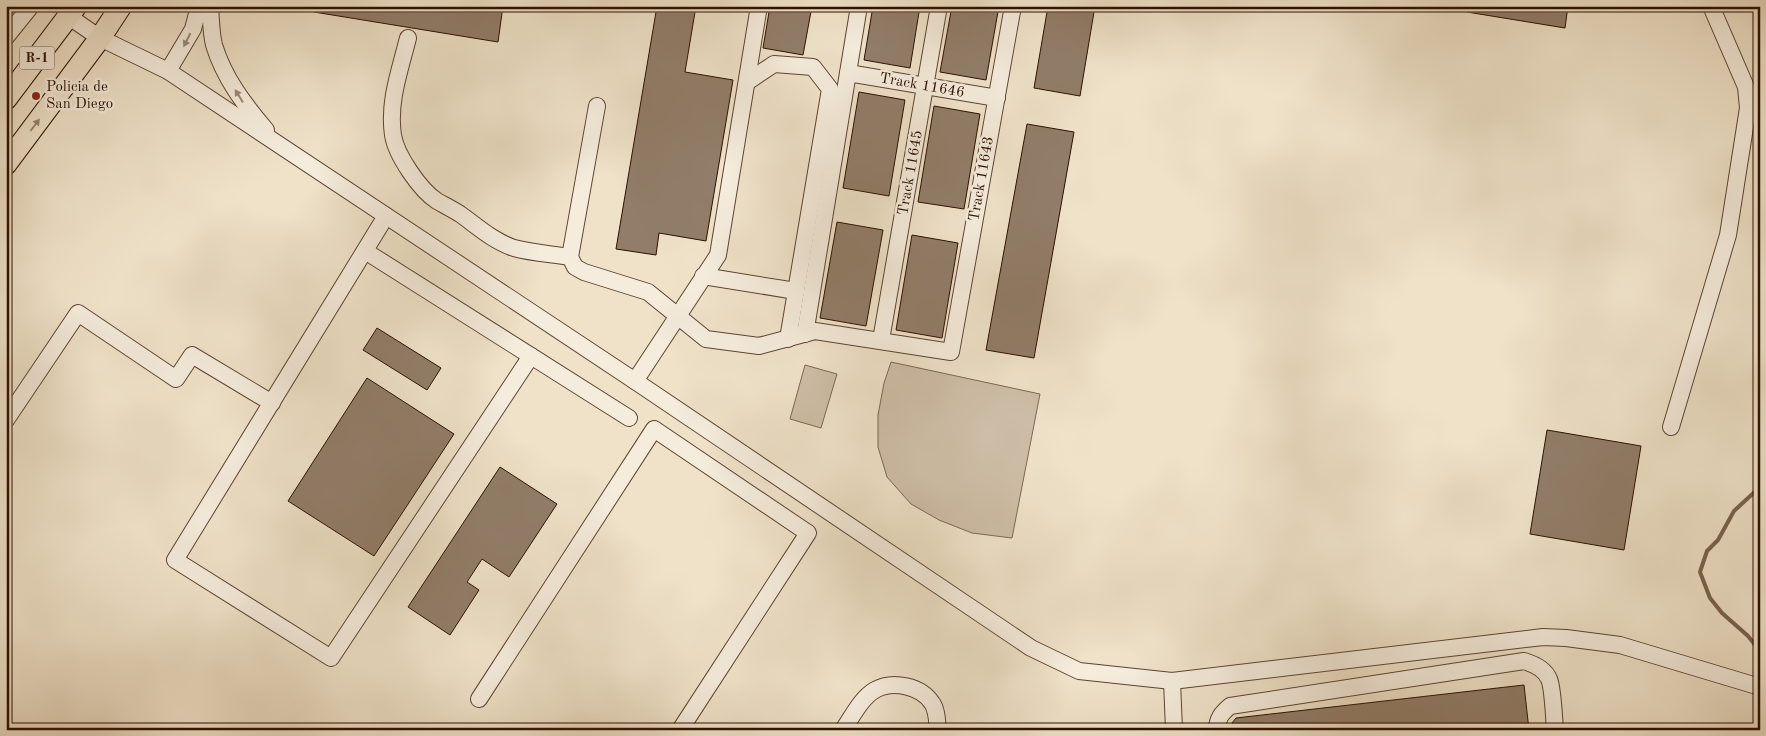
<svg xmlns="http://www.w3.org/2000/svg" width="1766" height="736" font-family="'Old Standard TT',serif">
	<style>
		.park { fill: #cebea7; stroke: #7d6754 }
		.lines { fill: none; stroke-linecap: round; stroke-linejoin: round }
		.stream { stroke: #796350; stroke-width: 4 }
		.building { fill: #917d69; stroke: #2c1000 }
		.minor-casing { stroke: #5d4432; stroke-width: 18 }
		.major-casing { stroke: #2c1000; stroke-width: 23 }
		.minor { stroke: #f5ecdc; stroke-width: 16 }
		.major { stroke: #efe2c9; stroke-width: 21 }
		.oneway { fill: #9b8979 }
		.oneway2 { fill: #97846f }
		.poi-dot { fill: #8f2418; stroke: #f5ecdc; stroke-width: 2 }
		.labels { text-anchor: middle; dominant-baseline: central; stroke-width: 5; stroke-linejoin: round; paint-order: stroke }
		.shield { fill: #f5ecdc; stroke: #685242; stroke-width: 1 }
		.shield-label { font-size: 14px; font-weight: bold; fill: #2c1000 }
		.street-label { font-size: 15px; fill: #2c1000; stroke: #f5ecdc }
		.poi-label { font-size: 15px; fill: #2c1000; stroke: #f5ecdc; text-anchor: start }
	</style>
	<rect width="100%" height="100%" fill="#efe2c9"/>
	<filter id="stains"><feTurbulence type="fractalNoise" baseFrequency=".004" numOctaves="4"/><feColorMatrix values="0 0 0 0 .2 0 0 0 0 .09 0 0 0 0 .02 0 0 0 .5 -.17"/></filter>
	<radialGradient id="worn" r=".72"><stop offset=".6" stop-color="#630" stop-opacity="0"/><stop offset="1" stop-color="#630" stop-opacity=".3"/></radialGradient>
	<g class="park">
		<path d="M891 362 1040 394 1012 538 972 533 939 520 911 504 887 477 878 447V415L884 383Z"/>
		<path d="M805 365 837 374 821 428 790 419Z"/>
	</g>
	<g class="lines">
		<path class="stream" d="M1760 487 1734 511 1718 540 1707 551 1700 572 1710 598 1722 613 1748 636 1760 651"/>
	</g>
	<g class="building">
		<path d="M314 6H503L498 42 314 12Z"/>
		<path d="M657 6H696L685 72 733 80 706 241 659 233 656 255 616 249Z"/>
		<path d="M770 6H812L803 55 763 48Z"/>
		<path d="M873 6H920L910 68 864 60Z"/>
		<path d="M952 6H999L986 80 940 72Z"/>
		<path d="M1048 6H1095L1080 96 1034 88Z"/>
		<path d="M1468 6H1568L1565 28 1467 12Z"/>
		<path d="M859 92 905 100 889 196 843 188Z"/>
		<path d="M934 106 980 114 964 209 918 202Z"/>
		<path d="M1027 124 1074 132 1034 358 986 350Z"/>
		<path d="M837 222 883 230 866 326 820 318Z"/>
		<path d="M912 235 958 243 942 338 896 330Z"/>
		<path d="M377 328 441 368 427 390 363 350Z"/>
		<path d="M367 378 454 434 374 556 288 501Z"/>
		<path d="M1547 430 1641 446 1624 550 1530 534Z"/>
		<path d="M500 467 557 504 509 577 482 559 467 582 479 590 450 635 408 607Z"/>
		<path d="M1524 685 1529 730H1233L1232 723 1236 718Z"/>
	</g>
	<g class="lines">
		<g class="minor-casing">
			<g id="minor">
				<path d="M210 6C211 19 211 33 214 45 224 78 244 104 266 130"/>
				<path d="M68 16 100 38 168 71 635 381 1031 648 1079 671 1172 681 1543 637 1566 638 1620 645 1760 687"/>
				<path d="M6 37 31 6"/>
				<path d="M408 38C400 70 388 102 393 135 396 155 420 190 437 201 444 205 452 209 460 214 477 226 493 241 514 248 532 253 552 254 570 257"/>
				<path d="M168 71 193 29 199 6"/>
				<path d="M848 73 997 98"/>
				<path d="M747 82 774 64 813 67 830 89 788 339"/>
				<path d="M597 106 570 257 575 267 584 272 648 292 706 339 759 346 815 331 951 352 1013 6"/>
				<path d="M386 216 175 560 331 658 531 356"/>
				<path d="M365 251 629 418"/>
				<path d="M703 276 796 291"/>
				<path d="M805 334 859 6"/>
				<path d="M881 340 939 6"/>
				<path d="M635 381 718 255 759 6"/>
				<path d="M6 420 78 313 176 379 192 355 272 403"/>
				<path d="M1671 427 1728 235 1748 108 1746 87 1711 6"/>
				<path d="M1172 681 1174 730"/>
				<path d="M479 699 654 429 808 533 680 730"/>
				<path d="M843 730C852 717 861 698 875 690 893 680 921 686 932 703 937 710 937 721 938 730"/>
				<path d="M1217 730C1217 718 1222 713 1230 706L1524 661C1534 664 1545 669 1549 679 1553 688 1554 718 1555 730"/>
			</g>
		</g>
		<g class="major-casing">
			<g id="major">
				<path d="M6 99 76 6"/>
				<path d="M6 164 100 38 121 6"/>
			</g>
		</g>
		<use href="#minor" class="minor"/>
		<use href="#major" class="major"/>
	</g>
	<defs><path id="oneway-solid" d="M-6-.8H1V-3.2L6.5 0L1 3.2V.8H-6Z" transform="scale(1.25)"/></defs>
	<g class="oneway">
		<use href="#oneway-solid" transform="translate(187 40) rotate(117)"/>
		<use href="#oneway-solid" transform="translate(239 96) rotate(-122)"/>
	</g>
	<use class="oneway2" href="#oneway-solid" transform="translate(35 125) rotate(-53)"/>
	<circle class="poi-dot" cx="36" cy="96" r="5"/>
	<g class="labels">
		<rect class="shield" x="19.5" y="46.5" width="35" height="23" rx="4"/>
		<g class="shield-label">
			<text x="37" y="58">R-1</text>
		</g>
		<g class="street-label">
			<text transform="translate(922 86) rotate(10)">Track 11646</text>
			<text transform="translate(911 173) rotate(-80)">Track 11645</text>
			<text transform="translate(982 179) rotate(-80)">Track 11643</text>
		</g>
		<g class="poi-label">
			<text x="46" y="87">Policia de<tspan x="46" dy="17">San Diego</tspan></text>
		</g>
	</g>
	<rect width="1766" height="736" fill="none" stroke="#efe2c9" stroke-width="25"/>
	<rect x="8" y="8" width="1751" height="721" fill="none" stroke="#2c1000" stroke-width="2.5"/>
	<rect x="12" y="12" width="1741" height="711" fill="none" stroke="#2c1000"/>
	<rect width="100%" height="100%" filter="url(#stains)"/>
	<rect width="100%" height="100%" fill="url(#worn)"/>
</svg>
